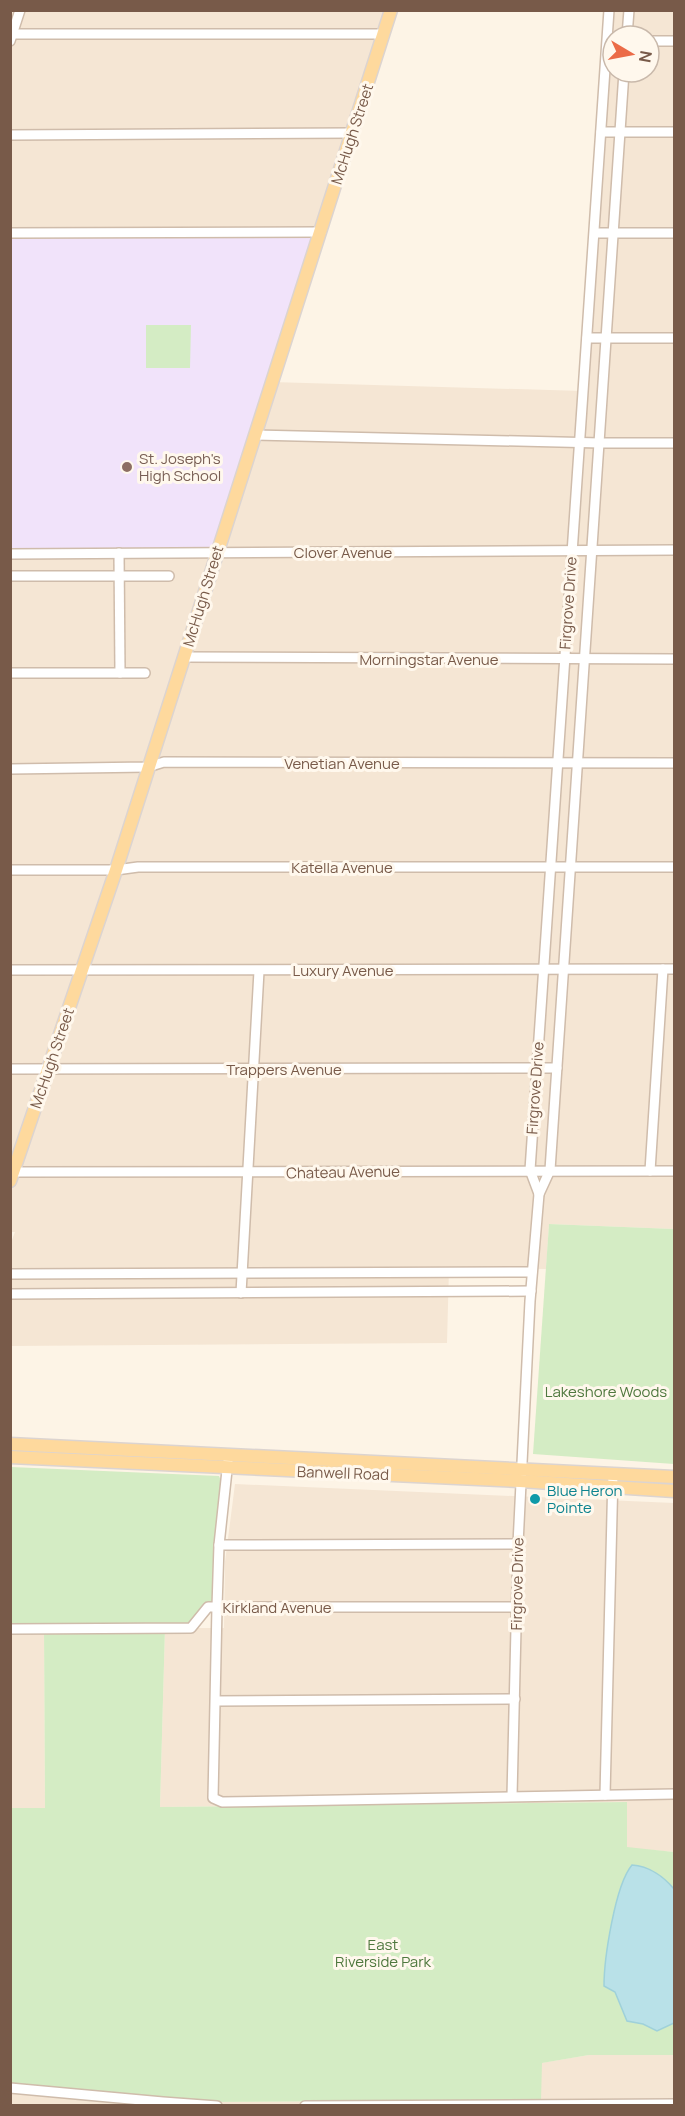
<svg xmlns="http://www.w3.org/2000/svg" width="685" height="2116" font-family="Manrope,sans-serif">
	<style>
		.residential { fill: #f5e6d4; fill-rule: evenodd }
		.education { fill: #f1e3fa }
		.green { fill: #d4ecc4 }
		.water { fill: #b9e1e8; stroke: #9fd1da; stroke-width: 1.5 }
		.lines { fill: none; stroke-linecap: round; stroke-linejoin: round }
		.minor-casing { stroke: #cfbcab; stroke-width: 12 }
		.major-casing { stroke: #dcd4d0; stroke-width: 15 }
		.minor { stroke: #fff; stroke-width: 9 }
		.major { stroke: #fed99d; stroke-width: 12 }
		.education-dot { fill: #8d6e63; stroke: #fff8ed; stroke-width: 2 }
		.culture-dot { fill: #0f9aa8; stroke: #fff8ed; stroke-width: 2 }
		.labels { text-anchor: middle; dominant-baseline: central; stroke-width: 6; stroke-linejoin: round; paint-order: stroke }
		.street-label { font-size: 15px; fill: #785a49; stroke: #fff8ed }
		.education-label { font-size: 15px; fill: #785e54; stroke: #fff8ed; text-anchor: start }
		.park-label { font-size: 15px; fill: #4f783e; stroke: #fff8ed }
		.culture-label { font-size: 15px; fill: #0d838f; stroke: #fff8ed; text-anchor: start }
	</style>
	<rect width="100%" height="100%" fill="#fdf4e6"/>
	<g class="residential">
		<path d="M10 11H391L321 232 11 239Z"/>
		<path d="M609 11H674V1229L549 1224 546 1269 449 1268 447 1343 11 1346 10 1245 15 1232H10L11 553 272 382 583 391ZM613 36H649V72H613Z"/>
		<path d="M235 1484 674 1503V1852L627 1848 626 1802 160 1807 165 1628H224L225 1562Z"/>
		<path d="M44 1628 45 1808H11L10 1629Z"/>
		<path d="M589 2055H674V2106H11L10 2083 200 2102 541 2100V2063Z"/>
	</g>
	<path class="education" d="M321 232 217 552 11 553 10 239Z"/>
	<g class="green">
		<path d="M146 325H191L190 368H146Z"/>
		<path d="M549 1224 674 1229V1464L533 1454Z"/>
		<path d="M11 1467 219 1476 221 1481 214 1548 212 1607 191 1628H165L160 1807 627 1802V1847L674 1852V2055H589L542 2063 541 2100 200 2102 11 2083 10 1808H45L44 1629H11Z"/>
	</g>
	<path class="water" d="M632 1865C649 1866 664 1877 674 1889V2023L657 2031 643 2024 627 2021 615 1992 604 1986C604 1959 615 1885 632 1865Z"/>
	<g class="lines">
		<g class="minor-casing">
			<g id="minor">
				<path d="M13 34H383"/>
				<path d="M627 36 629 10"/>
				<path d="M10 41 20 10"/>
				<path d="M649 41H674"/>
				<path d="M601 132H674"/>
				<path d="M10 135 353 133"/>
				<path d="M10 233 321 232"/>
				<path d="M595 233H674"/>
				<path d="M587 338H674"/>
				<path d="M255 435 600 443H674"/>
				<path d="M119 553 120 673"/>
				<path d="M10 554 674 550"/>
				<path d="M10 576H169"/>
				<path d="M184 657 674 659"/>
				<path d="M10 673H145"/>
				<path d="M10 769 148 767 164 762 674 763"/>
				<path d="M10 870H116L138 867H674"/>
				<path d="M10 970 674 969"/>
				<path d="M10 1069 557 1068"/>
				<path d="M650 1171 663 969"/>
				<path d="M10 1172 674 1171"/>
				<path d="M539 1194 530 1170 609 10"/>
				<path d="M10 1274 532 1272"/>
				<path d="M241 1293 259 971"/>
				<path d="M10 1294 531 1291"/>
				<path d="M228 1461 219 1545 217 1607 213 1798 222 1802 674 1794"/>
				<path d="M219 1545 518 1544"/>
				<path d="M10 1629 191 1628 208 1607H517"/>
				<path d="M216 1701 515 1699"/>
				<path d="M605 1795 613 1474"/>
				<path d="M512 1796 518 1544 530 1301 539 1194 550 1170 624 72"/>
				<path d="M10 2088 163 2102 217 2106"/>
				<path d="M305 2106 674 2104"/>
			</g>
		</g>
		<g class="major-casing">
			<g id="major">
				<path d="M10 1181 116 870 391 10"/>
				<path d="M10 1444 674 1477"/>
				<path d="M10 1457 520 1481 674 1491"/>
			</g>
		</g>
		<use href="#minor" class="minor"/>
		<use href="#major" class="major"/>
	</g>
	<circle class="education-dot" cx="127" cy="467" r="6"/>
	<circle class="culture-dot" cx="535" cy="1499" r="6"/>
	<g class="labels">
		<g class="street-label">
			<text transform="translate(352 134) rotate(-72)">McHugh Street</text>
			<text x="343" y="552">Clover Avenue</text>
			<text transform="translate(203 596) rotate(-73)">McHugh Street</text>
			<text transform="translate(568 603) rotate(-86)">Firgrove Drive</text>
			<text x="429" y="659">Morningstar Avenue</text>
			<text x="342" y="763">Venetian Avenue</text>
			<text x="342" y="867">Katella Avenue</text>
			<text x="343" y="970">Luxury Avenue</text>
			<text transform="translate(52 1058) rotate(-71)">McHugh Street</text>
			<text x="284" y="1069">Trappers Avenue</text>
			<text transform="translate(535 1088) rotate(-86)">Firgrove Drive</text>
			<text transform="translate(343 1172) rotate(-1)">Chateau Avenue</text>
			<text transform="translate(343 1473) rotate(2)">Banwell Road</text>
			<text transform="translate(517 1584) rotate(-89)">Firgrove Drive</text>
			<text x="277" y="1607">Kirkland Avenue</text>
		</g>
		<g class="education-label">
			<text x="139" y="458">St. Joseph's<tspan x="139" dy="17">High School</tspan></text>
		</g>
		<g class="park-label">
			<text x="606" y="1391">Lakeshore Woods</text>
			<text x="383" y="1944">East<tspan x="383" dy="17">Riverside Park</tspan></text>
		</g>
		<g class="culture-label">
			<text x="547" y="1490">Blue Heron<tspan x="547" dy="17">Pointe</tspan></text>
		</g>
	</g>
	<rect width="685" height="2116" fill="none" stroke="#785a49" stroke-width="24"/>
	<g transform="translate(631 54) rotate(100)"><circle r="28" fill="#fff8ed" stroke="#c9b9ab" stroke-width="1.5"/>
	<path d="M0-4.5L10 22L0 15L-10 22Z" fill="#eb6b47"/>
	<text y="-9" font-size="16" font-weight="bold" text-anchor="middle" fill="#785a49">N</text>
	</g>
</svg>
